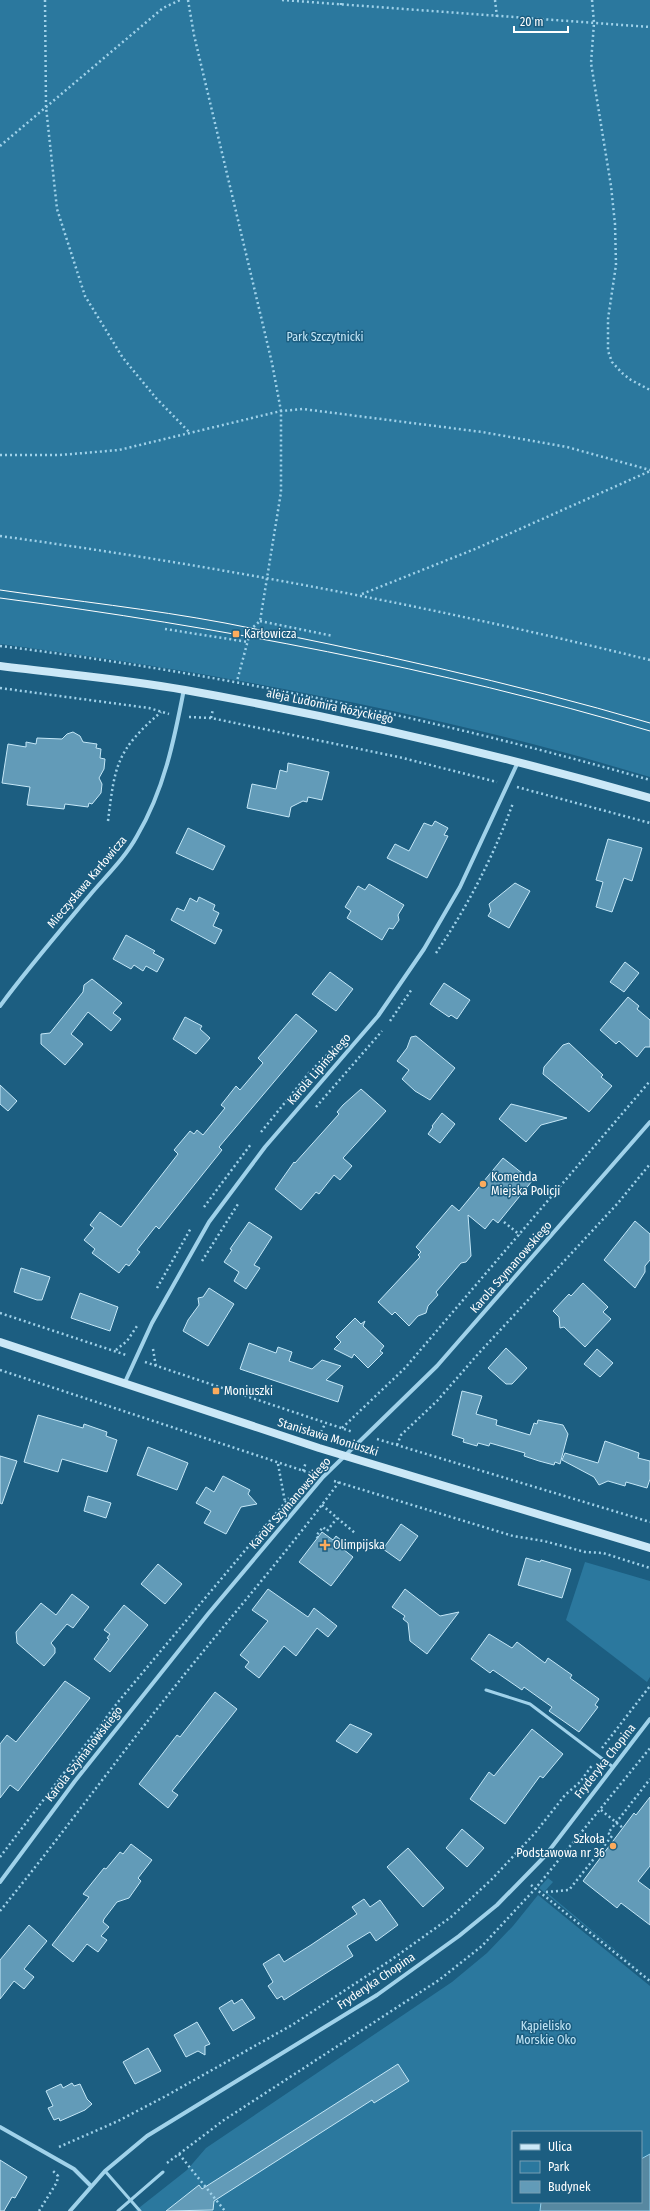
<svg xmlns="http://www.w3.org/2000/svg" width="650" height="2211" font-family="'Fira Sans Condensed',sans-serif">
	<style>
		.green { fill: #2b789e; fill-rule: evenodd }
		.water { fill: #5788a1; stroke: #93d0ec }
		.building { fill: #629bb8; stroke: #c4e7f7 }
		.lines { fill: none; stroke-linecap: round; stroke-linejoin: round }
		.path { stroke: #a0d2ea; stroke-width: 2.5; stroke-dasharray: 2 3; stroke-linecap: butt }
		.lane { stroke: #a0d2ea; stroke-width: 3 }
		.street { stroke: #a0d2ea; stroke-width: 4 }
		.secondary { stroke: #cbe8f7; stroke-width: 8 }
		.tram { stroke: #fff; stroke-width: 1 }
		.poi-dot { fill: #fbab5d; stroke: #1c5e81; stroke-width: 1.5 }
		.labels { text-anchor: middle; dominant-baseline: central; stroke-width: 3; stroke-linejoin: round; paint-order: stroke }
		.park-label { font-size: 12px; fill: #c4e7f7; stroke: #1c5e81 }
		.poi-label { font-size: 12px; fill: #fff; stroke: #1c5e81; text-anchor: start }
		.street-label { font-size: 12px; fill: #fff; stroke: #1c5e81 }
	</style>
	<rect width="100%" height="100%" fill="#1c5e81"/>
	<g class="green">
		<path d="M0 0H650V777C438 713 219 673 0 644Z"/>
		<path d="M585 1562 650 1581V1677L647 1682 566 1620Z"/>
		<path d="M548 1878 553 1882 545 1891 650 1979 539 1888Z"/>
		<path d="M538 1895 650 1986V2211H135L187 2170 206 2148 452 1982 487 1953 513 1926ZM513 2132H641V2202H513Z"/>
	</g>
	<path class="water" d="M650 2154V2211H540L541 2202H641V2159Z"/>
	<g class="building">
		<path d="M73 732 80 736 83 742 97 744 96 748 101 749 100 758 105 759 104 769 99 778 102 784 101 793 92 804 89 803 88 807 65 804 64 809 27 805 30 787 2 783 8 744 26 747V742L36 744 37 738 62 739 67 734Z"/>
		<path d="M288 763 329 772 322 800 308 797 307 802 303 801 291 807 289 817 247 808 252 784 276 789 280 770 287 772Z"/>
		<path d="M435 821 448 828 444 835 448 836 427 878 387 858 395 844 409 851 424 823 432 826Z"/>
		<path d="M188 828 225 846 213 870 176 853Z"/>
		<path d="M608 839 642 848 632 881 624 878 612 912 596 907 603 882 596 880Z"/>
		<path d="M515 883 530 891 509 928 488 916 491 911 489 904Z"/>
		<path d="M369 884 404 905 398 915 399 920 393 929 389 928 382 940 347 918 351 911 345 907 358 886 365 890Z"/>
		<path d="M199 897 215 905 213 910 219 913 213 926 222 930 215 944 171 920 177 908 184 911 190 898 197 902Z"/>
		<path d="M126 935 155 951 153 953 164 959 157 972 146 966 143 971 134 965 131 969 113 959Z"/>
		<path d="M625 962 639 973 624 992 610 982Z"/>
		<path d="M330 972 353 989 336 1011 312 994Z"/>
		<path d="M92 979 122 1003 113 1013 121 1019 111 1031 88 1012 71 1034 83 1044 65 1065 41 1044V1034L50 1033 83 992 84 985Z"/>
		<path d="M444 983 470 1000 457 1019 451 1015 449 1017 430 1004Z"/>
		<path d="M628 997 639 1006 637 1009 650 1020V1047H645L637 1057 619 1041 616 1044 600 1030Z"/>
		<path d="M296 1014 317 1031 219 1147 222 1150 159 1229 156 1226 137 1250 140 1252 129 1266 126 1264 119 1273 92 1253 95 1249 84 1240 94 1228 90 1225 100 1212 121 1227 178 1154 174 1150 190 1131 194 1134 197 1130 203 1135 225 1108 221 1105 236 1086 240 1090 263 1063 258 1058Z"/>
		<path d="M185 1017 202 1026 200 1029 210 1038 196 1054 173 1039Z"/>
		<path d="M416 1036 455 1068 430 1100 415 1091 402 1079 409 1070 397 1061 407 1048 411 1037Z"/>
		<path d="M569 1043 603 1075 601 1077 612 1086 589 1112 543 1074 544 1067 563 1045Z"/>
		<path d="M0 1085 17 1101 8 1111 0 1104Z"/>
		<path d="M361 1089 386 1111 343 1158 352 1166 340 1180 334 1175 319 1194 316 1192 301 1210 275 1189 294 1162 295 1163 339 1114 337 1112 343 1105Z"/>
		<path d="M511 1104 567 1118 541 1125 526 1142 499 1119Z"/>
		<path d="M442 1113 455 1124 440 1143 428 1134 433 1127 432 1126Z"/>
		<path d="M503 1158 532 1181 498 1223 493 1219 485 1229 468 1215 471 1256 466 1262 461 1263 436 1292 438 1295 428 1306 426 1313 418 1316 409 1326 395 1312 392 1315 378 1302 420 1257 418 1255 421 1252 416 1247 452 1205 459 1211Z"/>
		<path d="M635 1221 650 1234V1260L645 1266V1272L635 1288 604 1260Z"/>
		<path d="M249 1222 272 1237 254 1265 260 1268 246 1289 234 1281 239 1272 224 1262 232 1250 230 1249Z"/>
		<path d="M21 1268 50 1277 42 1300H37L14 1292Z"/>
		<path d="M583 1283 608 1307 603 1312 611 1319 585 1347 564 1327 560 1328 559 1317 553 1311 569 1294 571 1296Z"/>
		<path d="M209 1288 234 1304 208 1346 183 1331 188 1320 199 1305 198 1298 203 1297Z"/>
		<path d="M80 1293 118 1307 110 1331 71 1318Z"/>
		<path d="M355 1318 361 1324 365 1321 363 1326 384 1346 380 1351 383 1353 368 1368 354 1354 352 1358 334 1349 341 1342 336 1337Z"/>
		<path d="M249 1343 276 1353 278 1347 292 1352 289 1361 312 1369 322 1360 341 1366 326 1380 343 1386 338 1402 240 1369Z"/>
		<path d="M506 1348 527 1368 512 1384H506L488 1368Z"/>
		<path d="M597 1349 613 1363 600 1377 584 1364Z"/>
		<path d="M462 1391 482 1396 476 1414 497 1420 496 1425 530 1435 534 1423 537 1424 538 1420 563 1425 568 1434 560 1464 555 1462 554 1465 539 1461 524 1456 525 1453 490 1443 489 1446 478 1443 477 1446 463 1442 464 1439 452 1435Z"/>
		<path d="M38 1415 83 1428 84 1424 107 1432 106 1436 117 1440 107 1472 62 1459 58 1472 24 1462Z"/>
		<path d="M605 1441 639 1453 638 1458 650 1461V1479L647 1488 626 1482 625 1486 608 1481 599 1485 594 1477 562 1460 565 1453 598 1463Z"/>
		<path d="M148 1447 188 1463 177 1490 137 1475Z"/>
		<path d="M0 1456 17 1461 2 1504 0 1503Z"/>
		<path d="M223 1476 250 1490 248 1494 257 1504 241 1507 226 1534 204 1523 211 1511 196 1503 206 1487 214 1492Z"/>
		<path d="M88 1496 111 1503 106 1518 84 1511Z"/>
		<path d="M401 1524 418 1536 400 1561 383 1549Z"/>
		<path d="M322 1532 333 1540 336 1536 347 1545 343 1549 353 1557 331 1586 299 1562Z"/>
		<path d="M526 1558 540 1562 541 1560 571 1569 562 1598 518 1585Z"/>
		<path d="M158 1564 182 1584 165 1604 141 1584Z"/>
		<path d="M268 1589 308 1617 314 1608 337 1626 328 1637 317 1628 296 1656 284 1646 259 1678 245 1667 249 1662 240 1655 268 1621 252 1610Z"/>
		<path d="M405 1589 440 1616 459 1612 427 1654 410 1641 408 1623 403 1619 405 1616 392 1607Z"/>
		<path d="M72 1594 89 1607 73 1628 67 1624 51 1643 55 1648V1653L44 1666 17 1643 16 1632 41 1603 56 1615Z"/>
		<path d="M124 1605 148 1625 110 1672 94 1659 109 1639 107 1638 110 1634 104 1630Z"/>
		<path d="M489 1634 512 1648 517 1642 545 1663 548 1658 572 1675 570 1678 599 1699 595 1705 598 1707 579 1732 549 1711 552 1707 524 1687 522 1690 493 1670 490 1673 471 1659Z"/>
		<path d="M65 1681 90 1698 18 1791 10 1785 0 1798V1744L7 1735 16 1742Z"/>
		<path d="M215 1692 237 1709 172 1791 178 1795 168 1808 139 1784 177 1735 180 1737Z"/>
		<path d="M350 1724 372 1734 357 1753 336 1741Z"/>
		<path d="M532 1729 563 1754 543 1778 540 1776 505 1824 470 1799 489 1772 494 1776Z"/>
		<path d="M650 1797V1866L638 1881 650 1890V1925L621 1903 617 1908 583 1881 634 1813 636 1815Z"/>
		<path d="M462 1829 484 1848 467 1867 446 1848Z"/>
		<path d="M131 1844 152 1860 138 1878 141 1881 129 1898 117 1902 104 1919 103 1922 109 1927 101 1936 107 1940 98 1952 87 1944 73 1962 52 1945 89 1897 83 1894 104 1868 106 1869 120 1852 123 1854Z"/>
		<path d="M408 1848 444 1888 423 1907 387 1867Z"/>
		<path d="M364 1899 370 1907 380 1900 398 1925 376 1941 370 1932 347 1946 353 1956 284 2000 282 1996 277 1999 268 1986 273 1982 263 1964 279 1954 284 1962 311 1945 357 1914 352 1907Z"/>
		<path d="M29 1925 47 1941 24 1969 34 1977 24 1989 14 1981 0 1999V1960Z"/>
		<path d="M242 1999 255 2018 233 2031 219 2008 232 2000 234 2004Z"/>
		<path d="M197 2022 210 2044 205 2046V2055L198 2051 186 2057 174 2035Z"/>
		<path d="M148 2048 161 2071 135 2084 123 2062Z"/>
		<path d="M398 2064 409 2081 374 2103 372 2100 214 2201 213 2210 166 2211 199 2185 202 2189Z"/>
		<path d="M72 2083 74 2086 80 2084 87 2099 92 2104 85 2110 60 2121 59 2118 54 2120 48 2108 53 2106 46 2091 61 2084 63 2088Z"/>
		<path d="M0 2160 27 2177 15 2198 12 2197 4 2211H0Z"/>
	</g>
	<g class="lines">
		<g class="path">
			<path d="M45 0 46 107 57 209 85 296 123 358 156 398 190 433"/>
			<path d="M188 0 194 35 272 363 281 411V492L261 615 260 621 251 629 237 681"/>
			<path d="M282 0 650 27"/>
			<path d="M495 0 497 17"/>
			<path d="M592 0 594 23 591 63 611 186 615 224 616 265 608 319V351L612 362 622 373 631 380 650 390"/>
			<path d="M341 5V0"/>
			<path d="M0 146 163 8 180 0"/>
			<path d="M0 455H60L119 450 281 411 303 409 482 432 567 447 650 470"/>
			<path d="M0 536C219 566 436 607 650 660"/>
			<path d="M362 594 475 549 650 471"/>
			<path d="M260 621 333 636"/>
			<path d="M165 629 248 642"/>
			<path d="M0 646C220 673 437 719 650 780"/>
			<path d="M0 688 149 708 169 714"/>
			<path d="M189 717 211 718 403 758 497 782"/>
			<path d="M211 718 213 709"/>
			<path d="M517 787 650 823"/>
			<path d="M108 821C115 765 116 751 161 712"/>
			<path d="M436 953C468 906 494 855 513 803"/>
			<path d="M390 1021 412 989"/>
			<path d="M316 1107 382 1031"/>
			<path d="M261 1132 309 1073 335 1047"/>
			<path d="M204 1207 251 1144"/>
			<path d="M504 1222 520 1235"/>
			<path d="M202 1261 238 1204"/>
			<path d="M157 1288 191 1228"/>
			<path d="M0 1313 126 1355"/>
			<path d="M153 1349 156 1367"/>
			<path d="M116 1350 127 1341 137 1326"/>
			<path d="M145 1362 353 1432"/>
			<path d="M0 1370 313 1474"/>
			<path d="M342 1428 405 1368 650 1081"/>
			<path d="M321 1432 325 1424"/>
			<path d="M377 1439 650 1522"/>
			<path d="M397 1445 401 1435 437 1401 478 1354 618 1203 650 1164"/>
			<path d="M278 1464 285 1502"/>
			<path d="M303 1471 306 1462"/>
			<path d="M334 1481 513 1536 544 1541 585 1552 603 1553 650 1568"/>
			<path d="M322 1505 355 1533"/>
			<path d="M318 1538 316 1536 323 1527 327 1531 337 1518"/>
			<path d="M602 1748 650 1686"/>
			<path d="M601 1810 623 1828"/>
			<path d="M0 1857 118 1702 289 1498"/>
			<path d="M531 1885 650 1981"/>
			<path d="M546 1892 569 1890 612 1836 608 1833 650 1779"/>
			<path d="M0 1911C62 1835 119 1756 180 1680 233 1614 289 1550 339 1482"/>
			<path d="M59 2147 118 2121 164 2097 292 2025 391 1960 451 1917 492 1879 535 1833 565 1795 580 1782 593 1764"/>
			<path d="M179 2154 225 2211"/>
			<path d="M167 2163 224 2120 439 1980 482 1946 535 1889 650 1748"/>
			<path d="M39 2211 57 2182 58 2176 53 2171"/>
		</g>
		<g class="lane">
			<path d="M486 1690 530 1704 613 1767"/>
			<path d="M105 2171 140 2211"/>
			<path d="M118 2211 163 2172"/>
		</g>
		<g class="street">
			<path d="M0 1006C28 968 59 932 90 895 106 876 125 858 137 836 164 790 174 741 184 689"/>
			<path d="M125 1382 152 1323 209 1222 265 1147 378 1016 424 949 460 887 518 762"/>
			<path d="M0 1882 75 1781 208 1614 323 1477 437 1366 650 1122"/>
			<path d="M0 2127 74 2169 91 2186"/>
			<path d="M70 2211 105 2171 147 2136 377 1995 459 1936 497 1905 545 1856 650 1719"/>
		</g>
		<g class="secondary">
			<path d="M0 666C62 674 124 679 185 690 342 718 497 754 650 798"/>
			<path d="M0 1342 319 1448 650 1548"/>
		</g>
		<g class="tram">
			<path d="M0 590C75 601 150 609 225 623 368 651 510 682 650 723"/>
			<path d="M0 598C220 627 437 668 650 731"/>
		</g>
	</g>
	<g class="poi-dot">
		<rect x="232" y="630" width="8" height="8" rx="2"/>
		<circle cx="483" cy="1184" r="4"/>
		<rect x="212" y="1387" width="8" height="8" rx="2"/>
		<path d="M323 1539h4v4h4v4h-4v4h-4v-4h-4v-4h4z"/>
		<circle cx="613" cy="1846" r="4"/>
	</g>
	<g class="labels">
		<g class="park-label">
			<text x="325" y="337">Park Szczytnicki</text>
			<text x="546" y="2026">Kąpielisko<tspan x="546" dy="14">Morskie Oko</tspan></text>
		</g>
		<g class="poi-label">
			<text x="244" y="634">Karłowicza</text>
			<text x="491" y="1177">Komenda<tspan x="491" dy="14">Miejska Policji</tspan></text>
			<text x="224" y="1391">Moniuszki</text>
			<text x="333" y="1545">Olimpijska</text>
			<text x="605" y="1839" text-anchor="end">Szkoła<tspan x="605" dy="14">Podstawowa nr 36</tspan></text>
		</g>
		<g class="street-label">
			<text transform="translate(330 706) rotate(12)">aleja Ludomira Różyckiego</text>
			<text transform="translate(87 882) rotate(-50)">Mieczysława Karłowicza</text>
			<text transform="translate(319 1069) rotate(-49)">Karola Lipińskiego</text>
			<text transform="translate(511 1267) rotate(-49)">Karola Szymanowskiego</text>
			<text transform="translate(328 1437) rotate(17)">Stanisława Moniuszki</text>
			<text transform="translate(290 1503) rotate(-49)">Karola Szymanowskiego</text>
			<text transform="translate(84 1754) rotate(-52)">Karola Szymanowskiego</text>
			<text transform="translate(605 1761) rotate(-52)">Fryderyka Chopina</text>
			<text transform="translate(376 1981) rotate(-34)">Fryderyka Chopina</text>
		</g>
	</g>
	<rect x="512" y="2131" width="130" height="72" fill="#1c5e81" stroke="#779eb3"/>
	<rect x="520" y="2144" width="20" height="6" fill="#cbe8f7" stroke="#779eb3"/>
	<text x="548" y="2151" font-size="12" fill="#ffffff">Ulica</text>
	<rect x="520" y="2161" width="20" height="12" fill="#2b789e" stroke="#779eb3"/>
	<text x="548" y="2171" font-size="12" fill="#ffffff">Park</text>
	<rect x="520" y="2181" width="20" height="12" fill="#629bb8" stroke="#779eb3"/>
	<text x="548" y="2191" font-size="12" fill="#ffffff">Budynek</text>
	<path d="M514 26v6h54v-6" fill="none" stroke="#ffffff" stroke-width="2"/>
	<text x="520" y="26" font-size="12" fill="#ffffff" stroke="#1c5e81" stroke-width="3" paint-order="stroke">20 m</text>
</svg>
